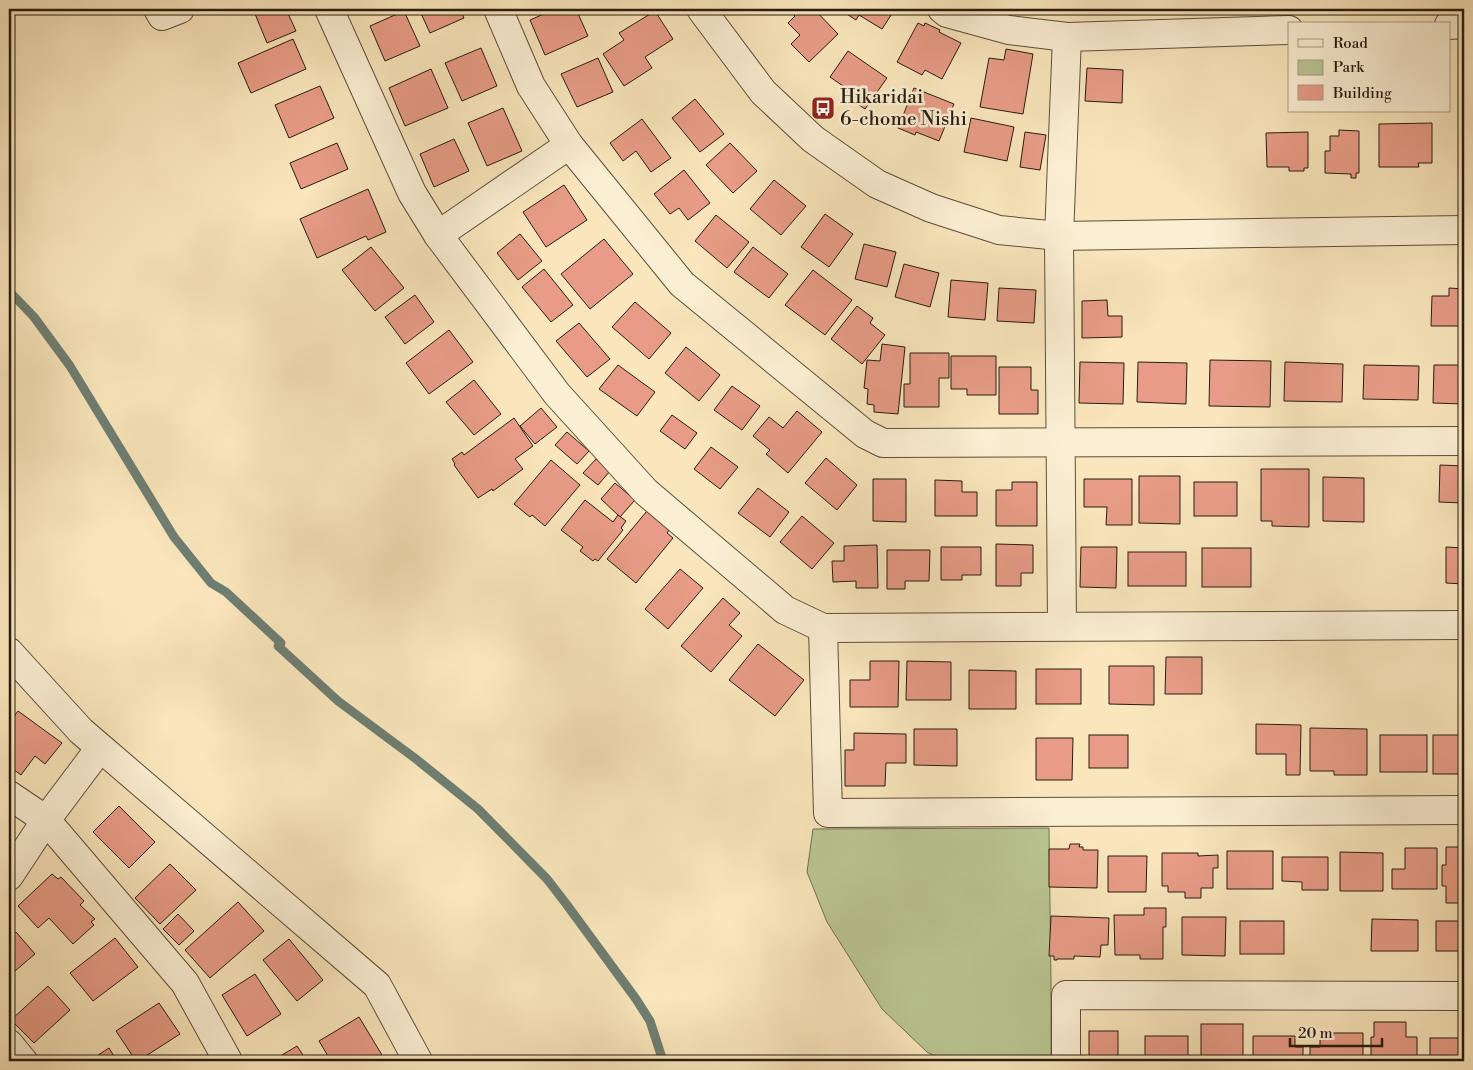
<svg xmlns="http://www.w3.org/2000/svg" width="1473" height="1070" font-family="'Libre Bodoni',serif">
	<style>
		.green { fill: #bac693; stroke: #727152 }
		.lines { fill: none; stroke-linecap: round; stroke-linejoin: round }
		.stream { stroke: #6f7e72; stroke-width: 9 }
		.building { fill: #e89c87; stroke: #291c10 }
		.minor-casing { stroke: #5d4e3b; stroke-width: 30 }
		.minor { stroke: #fbefd3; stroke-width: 28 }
		.labels { text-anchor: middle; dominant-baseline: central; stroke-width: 5; stroke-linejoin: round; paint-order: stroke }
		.poi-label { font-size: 19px; fill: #291c10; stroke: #fbefd3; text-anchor: start }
	</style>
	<rect width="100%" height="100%" fill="#f9e6bc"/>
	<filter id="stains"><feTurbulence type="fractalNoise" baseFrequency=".004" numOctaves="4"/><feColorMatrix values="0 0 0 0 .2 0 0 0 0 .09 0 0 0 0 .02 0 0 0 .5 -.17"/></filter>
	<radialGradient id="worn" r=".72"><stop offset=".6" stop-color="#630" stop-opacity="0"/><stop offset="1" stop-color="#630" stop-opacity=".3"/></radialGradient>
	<path class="green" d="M1049 828 1051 982V1061H945L927 1052 882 1009 827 922 807 872 813 829Z"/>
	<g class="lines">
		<path class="stream" d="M9 291 34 317 70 366 174 537 211 583 226 592 281 643 278 646 338 701 416 759 478 809 547 879 567 905 636 999 650 1021 663 1061"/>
	</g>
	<g class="building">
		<path d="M253 9H286L296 31 267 43Z"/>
		<path d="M419 9H460L464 18 430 33Z"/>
		<path d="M555 9H576L588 36 545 55 530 20Z"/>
		<path d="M794 9H814L838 34 809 62 791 44 800 35 788 23 795 16 791 12Z"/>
		<path d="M839 9H895L882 29 859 15 856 20Z"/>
		<path d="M404 11 420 46 385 61 370 26Z"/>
		<path d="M655 11 673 39 645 57 652 68 624 86 603 54 624 40 619 33Z"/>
		<path d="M918 23 924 26 925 23 940 30 939 32 961 43 942 79 925 70 922 75 897 62Z"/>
		<path d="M293 39 306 69 251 93 238 63Z"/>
		<path d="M481 48 497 86 462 101 445 63Z"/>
		<path d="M1006 49 1033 54 1023 114 980 107 989 58 1004 60Z"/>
		<path d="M848 51 887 78 865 109 843 94 846 88 830 77Z"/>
		<path d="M598 58 613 92 577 107 561 74Z"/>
		<path d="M1087 68 1123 70 1122 103 1085 101Z"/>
		<path d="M431 69 448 108 405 126 389 88Z"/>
		<path d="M320 86 334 118 289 138 275 105Z"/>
		<path d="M914 88 954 104 939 141 916 132 915 135 898 128Z"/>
		<path d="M695 99 724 134 700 152 672 118Z"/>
		<path d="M503 108 522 151 487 166 468 123Z"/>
		<path d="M971 118 1014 127 1007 161 964 152Z"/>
		<path d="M642 119 671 158 651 172 636 151 623 161 610 143Z"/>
		<path d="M1432 123V163H1418L1419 167H1379V124Z"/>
		<path d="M1339 130 1359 131V173H1356V178H1351V174L1325 173V151H1330V136H1339Z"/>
		<path d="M1025 132 1046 135 1040 170 1020 167Z"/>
		<path d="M1308 132V168H1304V171H1289V167H1267L1266 133Z"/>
		<path d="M454 139 469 171 434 187 420 154Z"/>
		<path d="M337 143 348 169 301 189 290 163Z"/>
		<path d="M730 143 757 171 733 193 706 165Z"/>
		<path d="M684 170 710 203 688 220 679 208 670 214 654 194Z"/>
		<path d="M774 180 806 206 781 235 750 209Z"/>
		<path d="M564 185 587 220 546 247 523 212Z"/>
		<path d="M368 189 386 232 368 240 366 236 317 258 300 219Z"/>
		<path d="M825 214 853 234 829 267 801 247Z"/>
		<path d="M716 215 749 242 727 268 695 241Z"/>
		<path d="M520 234 542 261 518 280 497 253Z"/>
		<path d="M604 239 633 274 590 309 561 274Z"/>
		<path d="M864 244 896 252 887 287 855 279Z"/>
		<path d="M371 247 404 288 375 311 342 270Z"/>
		<path d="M753 247 788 274 769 298 734 272Z"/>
		<path d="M904 264 939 273 930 307 895 297Z"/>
		<path d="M544 269 573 305 551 322 522 287Z"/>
		<path d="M813 270 852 300 825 335 785 305Z"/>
		<path d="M951 280 988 283 985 320 948 317Z"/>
		<path d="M999 288 1036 290 1034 323 997 321Z"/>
		<path d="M1449 288 1464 289V326H1431L1432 296H1449Z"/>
		<path d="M415 295 434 322 405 344 385 317Z"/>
		<path d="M1107 300 1108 316H1122V337L1082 338V301Z"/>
		<path d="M635 302 671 333 649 359 612 327Z"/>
		<path d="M857 306 873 318 870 323 885 335 862 364 831 339Z"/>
		<path d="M579 323 610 359 587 377 556 341Z"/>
		<path d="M449 330 473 362 429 394 406 363Z"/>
		<path d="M882 344 905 347 898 414 874 412V405L867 404 868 389 864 388 867 360 880 361Z"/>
		<path d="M686 347 720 375 699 401 665 373Z"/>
		<path d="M910 353H949V378H939V407H904V384H910Z"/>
		<path d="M951 356H996V395H967V389H951Z"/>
		<path d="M1210 360 1271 361 1270 407 1209 406Z"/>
		<path d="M1080 362 1124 363 1123 404 1079 403Z"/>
		<path d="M1138 362 1187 363 1186 404 1137 402Z"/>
		<path d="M1285 362 1343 364 1342 402 1284 401Z"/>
		<path d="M618 365 655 392 637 416 599 389Z"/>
		<path d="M1364 365 1419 366 1418 400 1363 399Z"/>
		<path d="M1434 365H1464V404L1433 403Z"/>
		<path d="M999 367H1031V390H1038V414H999Z"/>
		<path d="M474 380 501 414 474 435 446 402Z"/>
		<path d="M732 386 760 406 742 430 714 410Z"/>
		<path d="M541 408 557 427 535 444 520 426Z"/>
		<path d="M797 411 822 432 788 473 766 454 770 450 753 436 769 417 783 428Z"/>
		<path d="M672 415 697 433 685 449 660 431Z"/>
		<path d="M514 418 533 446 515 459 523 469 493 491 492 489 478 498 454 465 455 464 452 459 462 452 464 455Z"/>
		<path d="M567 432 589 451 577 464 555 445Z"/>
		<path d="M711 447 738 467 720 489 694 469Z"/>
		<path d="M826 458 857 485 837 510 805 483Z"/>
		<path d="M596 459 610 471 598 485 583 473Z"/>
		<path d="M551 460 580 485 545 526 532 515 530 517 514 504Z"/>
		<path d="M1440 465 1464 466V503L1439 502Z"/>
		<path d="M1261 469H1309V527L1272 526V521H1261Z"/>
		<path d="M1139 476H1180V524L1139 523Z"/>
		<path d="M1323 477 1364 478V522L1323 521Z"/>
		<path d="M873 479H906V522L873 521Z"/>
		<path d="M1084 479H1132V525H1106L1107 507H1084Z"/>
		<path d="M935 480 962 481V492H977V516H935Z"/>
		<path d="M1012 482H1037V526H996V490H1012Z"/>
		<rect x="1194" y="482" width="43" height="34"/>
		<path d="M615 483 635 500 620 517 601 499Z"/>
		<path d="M758 488 789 512 770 537 738 513Z"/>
		<path d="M585 500 613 522 618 515 626 521 621 528 623 530 598 561 595 559 593 561 580 551 583 547 561 530Z"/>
		<path d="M647 511 669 530 667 533 673 538 636 583 607 559Z"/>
		<path d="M802 516 834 543 812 569 780 542Z"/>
		<rect x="1460" y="517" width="4" height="17"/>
		<path d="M996 544 1033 545V573H1021V586H996Z"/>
		<path d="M877 545 878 588H856V581L833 582 832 561H844V546Z"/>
		<path d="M941 547H981V575H962V580H941Z"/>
		<path d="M1081 547H1117L1116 588 1080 587Z"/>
		<path d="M1446 547 1464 548V584L1446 583Z"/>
		<rect x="1202" y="548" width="49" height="39"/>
		<path d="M887 550H930L929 581H905V589H887Z"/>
		<rect x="1128" y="552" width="58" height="34"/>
		<path d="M680 569 703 588 668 629 645 609Z"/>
		<path d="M723 598 740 613 729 625 742 636 711 672 681 646Z"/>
		<path d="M758 644 804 680 775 716 729 680Z"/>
		<path d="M1166 657H1202V694H1165Z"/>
		<path d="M870 661H899L898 707H850V680H870Z"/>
		<path d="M907 661 951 662V700H906Z"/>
		<path d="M1109 666H1154V705L1109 704Z"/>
		<rect x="1036" y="669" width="45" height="35"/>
		<path d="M969 670 1016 671V709H969Z"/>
		<path d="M18 711 62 743 45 764 35 756 21 775 9 766V723Z"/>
		<path d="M1256 724 1301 725 1300 775H1286V754H1256Z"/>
		<path d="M1310 728 1367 729V775H1334V771H1310Z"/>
		<path d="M914 729H957V766L914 765Z"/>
		<path d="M854 733 906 734V763H886L885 786H845V750H854Z"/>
		<rect x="1089" y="735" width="39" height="33"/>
		<rect x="1380" y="735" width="47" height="37"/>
		<rect x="1433" y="735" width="31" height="39"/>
		<path d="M1036 738H1073L1072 780H1036Z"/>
		<path d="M119 806 155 842 129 868 93 832Z"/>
		<path d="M1070 844H1080L1079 847H1083V850H1098L1097 888 1049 887V849H1069Z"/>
		<path d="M1446 847H1464V903H1446V886H1442V865H1446Z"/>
		<path d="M1405 848H1437V889H1392V869H1405Z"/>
		<rect x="1227" y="851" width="46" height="38"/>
		<path d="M1340 852 1383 853V891H1340Z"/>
		<path d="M1162 853H1198V856L1218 855V868H1213V888H1201V898H1185V892H1168V886H1162Z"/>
		<path d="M1108 856H1147L1146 892H1108Z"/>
		<path d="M1282 857H1328V890H1302V882L1282 881Z"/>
		<path d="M170 864 196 890 160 924 135 898Z"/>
		<path d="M52 874 58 879 61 877 84 901 80 905 95 919 91 922 94 925 73 944 49 918 38 928 18 906Z"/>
		<path d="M238 902 264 931 210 978 185 950Z"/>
		<path d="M1144 908H1166V927H1163V959H1140V955H1115L1114 915H1144Z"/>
		<path d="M178 914 194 931 179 945 163 929Z"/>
		<path d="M1051 916 1109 918 1108 945H1101L1100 957 1074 956V959H1057V960H1054V956H1049Z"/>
		<path d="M1182 917H1226L1225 956 1182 955Z"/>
		<path d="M1372 919 1418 920V951H1371Z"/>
		<rect x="1240" y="921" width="44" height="33"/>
		<rect x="1436" y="921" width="28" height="30"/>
		<path d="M16 932 35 954 9 976V938Z"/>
		<path d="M115 938 138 967 93 1001 70 973Z"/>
		<path d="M289 939 323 980 297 1001 263 960Z"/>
		<path d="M255 974 281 1014 247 1036 222 995Z"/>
		<path d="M48 986 70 1010 34 1043 11 1020Z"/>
		<path d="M159 1003 180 1034 138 1061H136L116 1031Z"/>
		<path d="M359 1017 382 1055 372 1061H331L319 1041Z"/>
		<path d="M1374 1022H1406V1037H1417V1061H1371V1037H1374Z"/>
		<rect x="1201" y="1024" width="42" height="37"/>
		<rect x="1089" y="1031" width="29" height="30"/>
		<path d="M1320 1033H1363V1061H1310V1047H1320Z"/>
		<rect x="1145" y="1036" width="43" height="25"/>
		<path d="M1253 1036H1295V1047H1303V1061H1253Z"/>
		<rect x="1430" y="1038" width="34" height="23"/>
		<path d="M297 1046 307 1061H272Z"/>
		<path d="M109 1048 117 1061H89Z"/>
	</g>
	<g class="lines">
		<g class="minor-casing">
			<g id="minor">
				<path d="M158 9 162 16 180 9"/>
				<path d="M329 9 412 193 438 235 557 394 646 492 785 610 823 628 1464 625"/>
				<path d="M498 9 531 86 569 145 682 284 865 434 883 443 1464 441"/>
				<path d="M701 9 763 92 813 139 877 184 931 208 999 230 1059 236 1464 230"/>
				<path d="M942 9 947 13 1009 30 1067 37 1289 30"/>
				<path d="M1449 25 1464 24"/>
				<path d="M438 235 569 145"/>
				<path d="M1062 626 1059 236 1067 37"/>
				<path d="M823 628 828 813 1464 810"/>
				<path d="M9 652 81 731 377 985 418 1061"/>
				<path d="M9 795 46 820 185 983 228 1061"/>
				<path d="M9 876 46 820 100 748"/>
				<path d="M9 1044 23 1061"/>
				<path d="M1066 1061V995L1464 996"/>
			</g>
		</g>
		<use href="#minor" class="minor"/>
	</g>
	<defs>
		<g id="bus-square" transform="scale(1.25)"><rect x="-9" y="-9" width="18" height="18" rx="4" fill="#8f2418" stroke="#fbefd3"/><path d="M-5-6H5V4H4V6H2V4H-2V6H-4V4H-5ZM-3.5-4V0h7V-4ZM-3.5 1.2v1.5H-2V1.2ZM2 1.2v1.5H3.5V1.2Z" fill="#fff"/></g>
	</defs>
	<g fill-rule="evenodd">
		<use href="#bus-square" x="823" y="108"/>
	</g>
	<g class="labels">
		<g class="poi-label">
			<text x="840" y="97">Hikaridai<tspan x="840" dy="22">6-chome Nishi</tspan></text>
		</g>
	</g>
	<rect width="1473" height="1070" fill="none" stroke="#f9e6bc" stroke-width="30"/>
	<rect x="10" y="10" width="1453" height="1050" fill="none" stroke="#291c10" stroke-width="2.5"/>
	<rect x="15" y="15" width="1443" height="1040" fill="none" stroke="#291c10"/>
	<rect x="1288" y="22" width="162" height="90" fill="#fbefd3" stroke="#a79b85"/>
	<rect x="1298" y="39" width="25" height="8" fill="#fbefd3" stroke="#a79b85"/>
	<text x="1333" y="48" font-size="15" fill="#291c10">Road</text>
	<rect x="1298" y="60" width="25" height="15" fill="#bac693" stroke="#a79b85"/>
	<text x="1333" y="72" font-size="15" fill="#291c10">Park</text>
	<rect x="1298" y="85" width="25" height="15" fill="#e89c87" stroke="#a79b85"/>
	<text x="1333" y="98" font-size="15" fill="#291c10">Building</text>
	<path d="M1290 1038v8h92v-8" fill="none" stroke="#291c10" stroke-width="2.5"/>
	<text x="1298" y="1038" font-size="15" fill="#291c10" stroke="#fbefd3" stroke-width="4" paint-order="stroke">20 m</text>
	<rect width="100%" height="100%" filter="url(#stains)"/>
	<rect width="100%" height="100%" fill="url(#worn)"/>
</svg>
